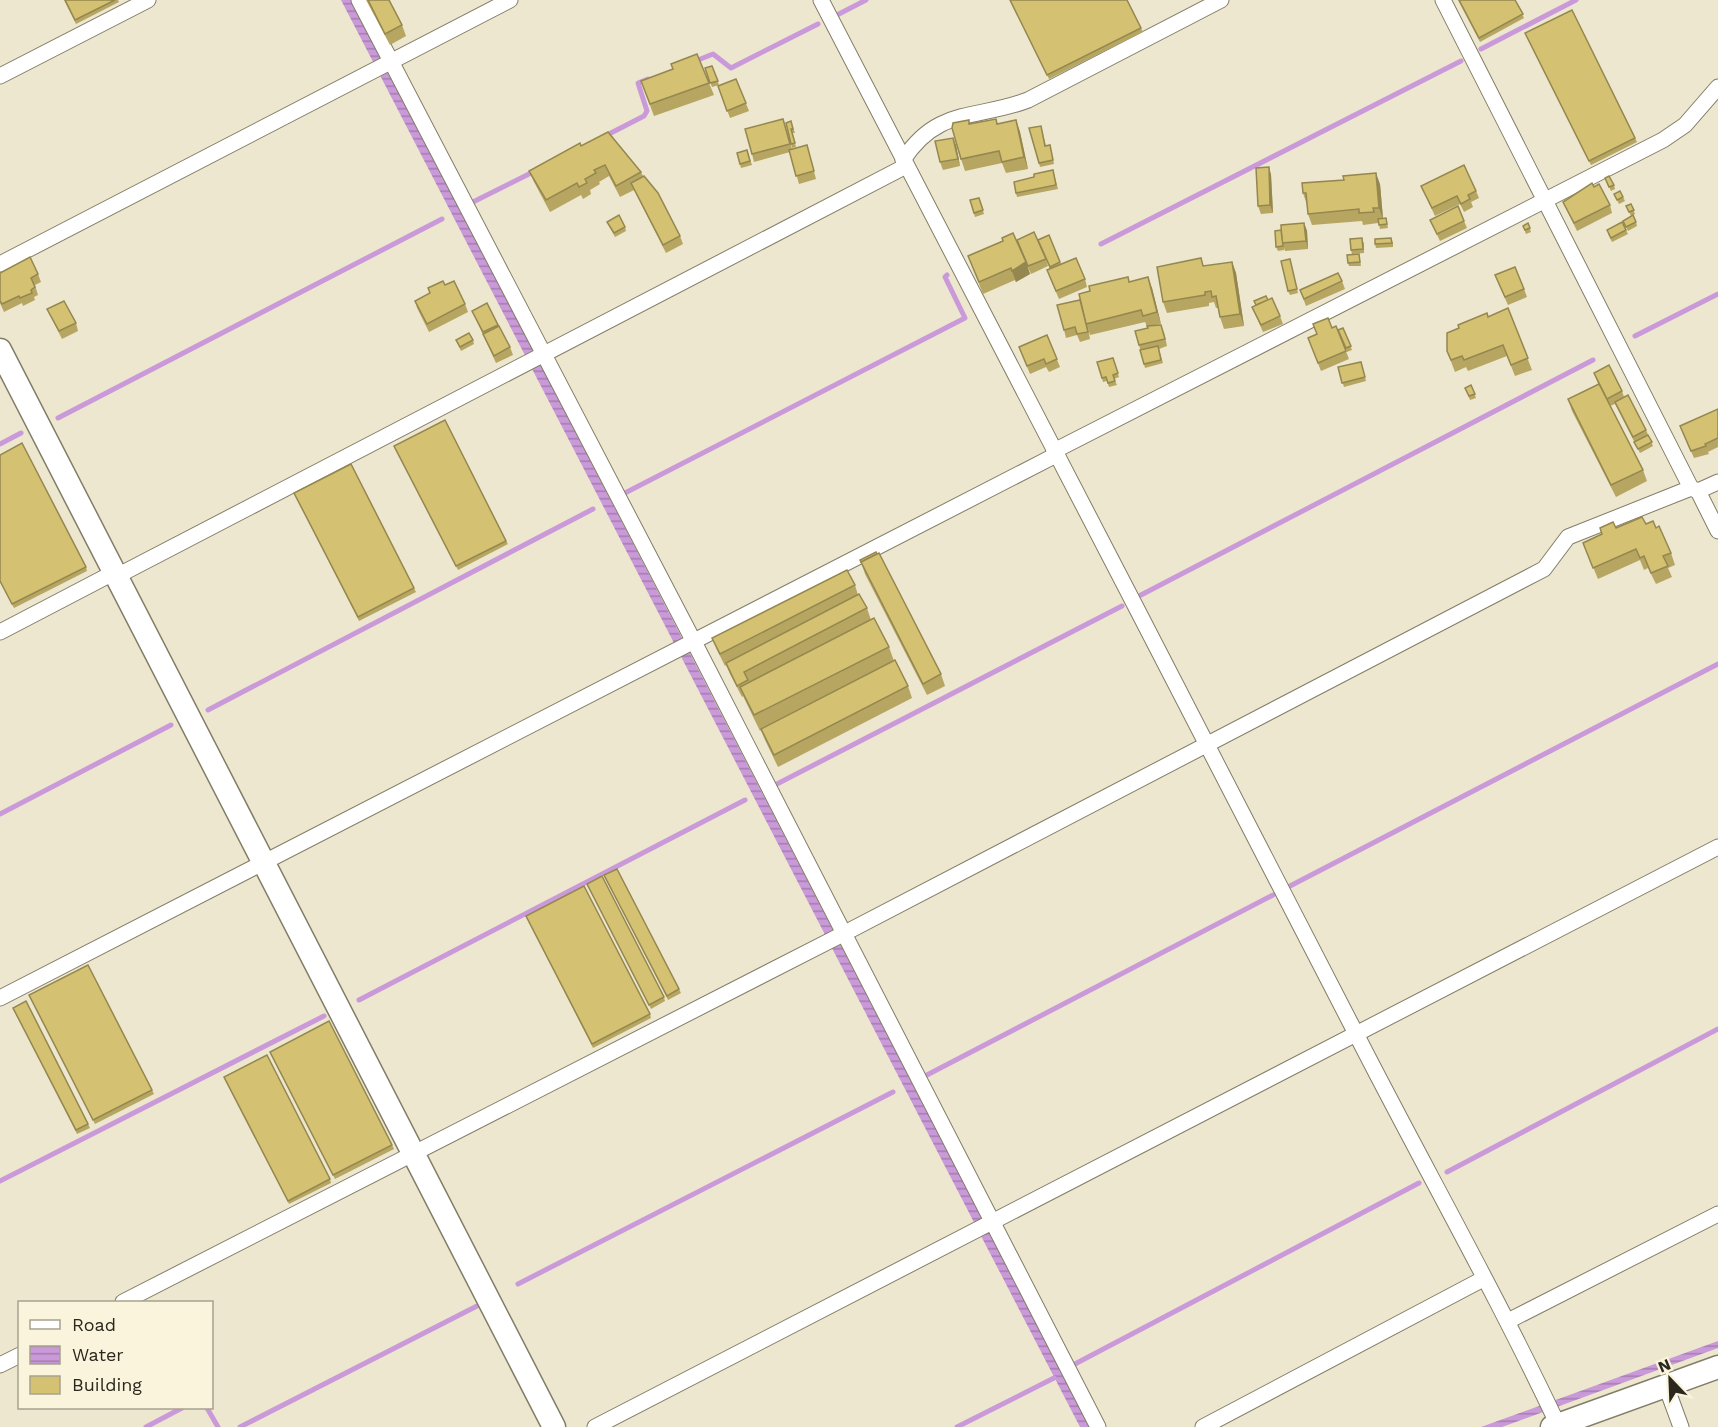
<svg xmlns="http://www.w3.org/2000/svg" width="1718" height="1427" font-family="'Work Sans',sans-serif">
	<style>
		.water { fill: url(#water-rules) }
		.lines { fill: none; stroke-linecap: round; stroke-linejoin: round }
		.stream { stroke: #ca99d9; stroke-width: 5 }
		.street-casing { stroke: #827d67; stroke-width: 17 }
		.secondary-casing { stroke: #827d67; stroke-width: 25 }
		.street { stroke: #fff; stroke-width: 15 }
		.secondary { stroke: #fff; stroke-width: 22 }
		.wall { fill: #b6a661 }
		.shaded-wall { fill: #94874f }
		.building { fill: #d4c171; stroke: #94874f; stroke-width: 1.5 }
	</style>
	<defs>
		<pattern id="water-rules" width="6" height="5" patternUnits="userSpaceOnUse" patternTransform="scale(1.5)"><rect width="6" height="5" fill="#ca99d9"/><path d="M0 2.5h6" fill="none" stroke="#a47daf"/></pattern>
	</defs>
	<rect width="100%" height="100%" fill="#ece7ce"/>
	<g class="water">
		<path d="M341 0H352L1090 1427H1080Z"/>
		<path d="M1718 1341V1348L1502 1427H1481Z"/>
	</g>
	<g class="lines">
		<g class="stream">
			<path d="M837 15 866 0"/>
			<path d="M1481 49 1576 0"/>
			<path d="M693 62 713 54 731 68 818 24"/>
			<path d="M605 136 644 116 647 111 638 83 648 79"/>
			<path d="M473 202 535 171"/>
			<path d="M1101 244 1461 61"/>
			<path d="M1635 336 1718 294"/>
			<path d="M58 418 442 219"/>
			<path d="M0 444 21 433"/>
			<path d="M623 494 965 318 945 277 947 275"/>
			<path d="M1141 595 1593 360"/>
			<path d="M208 710 593 509"/>
			<path d="M775 785 1122 606"/>
			<path d="M0 814 171 725"/>
			<path d="M1290 886 1718 664"/>
			<path d="M359 1000 745 800"/>
			<path d="M925 1076 1273 895"/>
			<path d="M1447 1172 1718 1029"/>
			<path d="M0 1181 324 1016"/>
			<path d="M518 1284 893 1092"/>
			<path d="M1073 1365 1419 1183"/>
			<path d="M207 1408 218 1427"/>
			<path d="M146 1427 182 1408"/>
			<path d="M240 1427 477 1306"/>
			<path d="M957 1427 1054 1378"/>
		</g>
		<g class="street-casing">
			<g id="street">
				<path d="M359 0 693 640 1098 1427"/>
				<path d="M821 0C997 341 1176 682 1351 1024 1419 1158 1494 1289 1558 1425"/>
				<path d="M1443 0 1691 488 1698 491 1718 531"/>
				<path d="M0 76 148 0"/>
				<path d="M903 160C938 106 977 120 1028 100L1221 0"/>
				<path d="M0 264 510 0"/>
				<path d="M1054 451 1663 140 1685 125 1718 87"/>
				<path d="M1698 491 1718 482"/>
				<path d="M117 576 906 166"/>
				<path d="M0 632 115 572"/>
				<path d="M0 998 1056 455"/>
				<path d="M123 1302 843 934 1544 569 1568 537 1691 488"/>
				<path d="M1508 1321 1718 1214"/>
				<path d="M0 1365 20 1355"/>
				<path d="M1666 1386 1681 1427"/>
				<path d="M595 1427 1718 847"/>
				<path d="M1203 1427 1483 1279"/>
			</g>
		</g>
		<g class="secondary-casing">
			<g id="secondary">
				<path d="M0 350 554 1427"/>
				<path d="M1552 1427 1718 1367"/>
			</g>
		</g>
		<use href="#street" class="street"/>
		<use href="#secondary" class="secondary"/>
	</g>
	<g class="wall">
		<path d="M64 0H118L119 2 76 24Z"/>
		<path d="M366 0H389L402 25 406 36 390 45Z"/>
		<path d="M1010 0H1127L1143 32 1049 79Z"/>
		<path d="M1458 0H1515L1524 18 1480 42Z"/>
		<path d="M1525 33 1635 138 1637 142 1591 165Z"/>
		<path d="M712 66 719 85 712 87 705 68Z"/>
		<path d="M673 69 709 83 714 95 654 116 641 81Z"/>
		<path d="M736 79 749 111 730 118 718 86Z"/>
		<path d="M783 119 792 149 809 153 816 179 799 184 790 152 754 162 752 154Z"/>
		<path d="M969 120 970 124H998L1016 120 1020 132 1028 169 1006 173 1002 163 965 171 961 159Z"/>
		<path d="M791 121 795 133H792L796 147 792 148 791 144Z"/>
		<path d="M1041 126 1046 146 1050 145 1054 164 1040 167 1029 128Z"/>
		<path d="M956 145 960 166 943 170 940 162Z"/>
		<path d="M581 146 641 172 643 176 680 236 683 244 666 253 634 190 620 197 609 176 599 182 600 184 590 190 591 194 583 199 581 195 550 212 534 182 529 171Z"/>
		<path d="M747 150 752 165 741 168 740 164Z"/>
		<path d="M1269 167 1271 175 1273 213 1261 214 1258 206Z"/>
		<path d="M1053 170 1058 189 1017 197 1016 193 1034 177Z"/>
		<path d="M1605 178 1614 185 1615 189 1611 191Z"/>
		<path d="M1380 184 1383 218H1386L1388 228 1380 229 1378 220V223L1363 225 1362 221 1312 225 1308 214 1307 205 1303 193Z"/>
		<path d="M1421 186 1476 191 1479 198 1471 202 1473 207 1464 212 1460 204 1435 216Z"/>
		<path d="M1614 194 1623 197 1625 201 1619 204Z"/>
		<path d="M979 198 984 214 975 217 970 200Z"/>
		<path d="M1563 202 1610 205 1612 213 1577 231Z"/>
		<path d="M1631 204 1635 214 1631 216 1626 206Z"/>
		<path d="M1430 220 1464 221 1467 228 1440 241Z"/>
		<path d="M1623 221 1636 222 1637 226 1628 231Z"/>
		<path d="M607 222 625 227 626 231 615 237Z"/>
		<path d="M1304 223 1307 231 1308 249 1285 251 1284 248V250L1278 251 1276 247 1281 230Z"/>
		<path d="M1528 223 1531 232 1526 234 1523 226Z"/>
		<path d="M1626 230 1628 234 1612 242 1608 234Z"/>
		<path d="M1049 235 1061 264 1085 279 1087 287 1059 299 1050 278V269L1038 240Z"/>
		<path d="M1364 242V253L1352 254 1351 250Z"/>
		<path d="M1393 242V247L1376 248 1375 244Z"/>
		<path d="M1019 247 1046 259 1048 266 1031 274Z"/>
		<path d="M1359 254 1361 266H1349L1348 263Z"/>
		<path d="M968 256 1026 262 1030 274 1016 282 1015 280 983 294Z"/>
		<path d="M1290 259 1298 293 1290 295 1288 291Z"/>
		<path d="M1232 262 1236 273 1244 326 1224 329 1220 317 1218 308H1216L1214 302 1209 303V306L1167 313 1163 302 1204 266Z"/>
		<path d="M0 273 38 274 41 282 35 285 38 295 34 297 35 300 23 306 22 303 4 312 0 303Z"/>
		<path d="M1128 277 1129 281 1152 288 1161 324 1156 325 1164 332 1167 346 1159 349 1163 363 1145 368 1139 345 1148 328 1145 322 1090 335 1088 328 1090 339 1080 342 1077 335 1066 338 1064 330 1080 300 1090 291Z"/>
		<path d="M1342 281 1345 289 1306 306 1300 290Z"/>
		<path d="M1498 283 1524 289 1527 297 1508 305Z"/>
		<path d="M445 285 465 304 468 312 429 332 417 308 415 301 430 293 428 288Z"/>
		<path d="M1268 300 1280 316 1283 324 1263 332 1252 307Z"/>
		<path d="M487 303 510 347 513 355 496 363 472 311Z"/>
		<path d="M1508 308 1532 370 1515 376 1507 356 1468 371 1466 367 1455 372 1447 351 1488 317Z"/>
		<path d="M47 309 76 323 78 331 62 339Z"/>
		<path d="M1336 326 1349 359 1321 371 1308 338Z"/>
		<path d="M1343 328 1352 350 1347 352 1338 330Z"/>
		<path d="M1047 335 1060 367 1049 372 1046 367 1030 374 1019 347Z"/>
		<path d="M456 340H473L474 344 461 351Z"/>
		<path d="M1113 358 1119 377 1114 379 1117 385 1109 387 1107 381 1103 382 1097 362Z"/>
		<path d="M1361 362 1366 381 1344 387 1338 367Z"/>
		<path d="M1594 373 1622 391 1624 397 1646 430 1653 446 1640 453 1615 404 1610 406 1643 470 1647 481 1616 497 1572 411 1568 399 1598 384Z"/>
		<path d="M1471 385 1476 398 1470 400 1465 388Z"/>
		<path d="M1718 409V447L1708 452 1709 454 1694 458 1680 426Z"/>
		<path d="M394 446 506 541 508 544 458 570Z"/>
		<path d="M0 455 86 567 87 571 14 608 0 582Z"/>
		<path d="M294 493 414 588 416 592 359 621Z"/>
		<path d="M1646 524 1656 528 1671 553 1675 565 1668 568 1672 577 1656 584 1648 568 1644 570 1640 560 1598 579 1583 543 1616 528Z"/>
		<path d="M861 562 941 674 945 686 927 695 865 574Z"/>
		<path d="M855 585 858 595 867 608 871 620 889 647 894 661 908 686 912 698 778 767 765 740 761 730 760 731 743 696 742 697 730 674 726 665 725 666 717 650 712 638Z"/>
		<path d="M604 875 679 989 681 993 668 1000Z"/>
		<path d="M587 884 664 997 665 1001 651 1009Z"/>
		<path d="M526 916 650 1014 651 1018 593 1048Z"/>
		<path d="M29 995 152 1090 154 1094 95 1124Z"/>
		<path d="M13 1008 88 1124 90 1128 77 1134Z"/>
		<path d="M270 1052 392 1145 394 1149 335 1179Z"/>
		<path d="M224 1077 330 1179 331 1183 289 1204Z"/>
	</g>
	<g class="shaded-wall">
		<path d="M1016 120 1020 132 1028 169 1024 157Z"/>
		<path d="M953 138 956 145 960 166 958 159Z"/>
		<path d="M1269 167 1271 175 1273 213 1270 205Z"/>
		<path d="M1376 173 1380 184 1383 219 1379 208Z"/>
		<path d="M1304 223 1307 231 1308 249 1306 241Z"/>
		<path d="M1026 262 1030 274 1016 282 1012 271Z"/>
		<path d="M1232 262 1236 273 1244 326 1240 314Z"/>
		<path d="M1148 277 1152 288 1161 324 1157 312Z"/>
	</g>
	<g class="building">
		<path d="M65 0H115L75 20Z"/>
		<path d="M368 0H389L402 25 385 34Z"/>
		<path d="M1010 0H1127L1141 28 1047 75Z"/>
		<path d="M1459 0H1515L1523 14 1479 38Z"/>
		<path d="M1572 10 1635 138 1589 161 1525 33Z"/>
		<path d="M697 54 709 83 650 104 641 81 673 69 671 64Z"/>
		<path d="M712 66 718 81 710 83 705 68Z"/>
		<path d="M736 79 746 103 727 111 718 86Z"/>
		<path d="M783 119 790 144 752 154 745 129Z"/>
		<path d="M996 119 997 124 1016 120 1024 157 1002 162 999 151 961 159 952 128 953 123 969 120V124Z"/>
		<path d="M791 121 793 129H791L795 143 791 144 786 123Z"/>
		<path d="M1041 126 1045 146 1050 145 1053 160 1039 163 1029 128Z"/>
		<path d="M608 132 641 172 616 186 605 165 594 170 596 173 585 179 587 183 579 187 577 183 546 200 529 171 580 143 581 146Z"/>
		<path d="M953 138 958 159 940 162 935 141Z"/>
		<path d="M807 145 814 171 796 176 789 150Z"/>
		<path d="M747 150 750 161 740 164 737 153Z"/>
		<path d="M1464 165 1476 191 1468 195 1470 199 1461 204 1457 196 1432 208 1421 186Z"/>
		<path d="M1269 167 1270 205 1258 206 1256 168Z"/>
		<path d="M1053 170 1056 185 1016 193 1014 182 1034 177V174Z"/>
		<path d="M1376 173 1379 208H1373L1374 212 1359 213V209L1308 214 1306 193H1303L1302 183 1344 180 1343 176Z"/>
		<path d="M644 176 658 193 680 236 663 245 631 183Z"/>
		<path d="M1609 176 1614 185 1609 187 1605 178Z"/>
		<path d="M1592 183 1594 187 1599 184 1610 205 1574 223 1563 202Z"/>
		<path d="M1620 191 1623 197 1617 200 1614 194Z"/>
		<path d="M979 198 983 210 974 213 970 200Z"/>
		<path d="M1631 204 1634 210 1629 212 1626 206Z"/>
		<path d="M1458 206 1464 221 1437 234 1430 220Z"/>
		<path d="M619 215 625 227 614 233 607 222Z"/>
		<path d="M1633 215 1636 222 1626 227 1623 221Z"/>
		<path d="M1386 218 1387 224 1379 225 1378 219Z"/>
		<path d="M1622 222 1626 230 1611 238 1607 230Z"/>
		<path d="M1304 223 1306 241 1282 243 1281 225Z"/>
		<path d="M1528 223 1530 228 1525 230 1523 226Z"/>
		<path d="M1281 230 1283 246 1276 247 1275 231Z"/>
		<path d="M1034 232 1046 259 1028 266 1017 240Z"/>
		<path d="M1013 233 1026 262 1012 271 1011 268 979 282 968 256 1003 241 1002 238Z"/>
		<path d="M1049 235 1060 262 1050 267 1038 240Z"/>
		<path d="M1362 238 1363 249 1351 250 1350 239Z"/>
		<path d="M1391 238 1392 243 1375 244V239Z"/>
		<path d="M1359 254 1360 262 1348 263 1347 255Z"/>
		<path d="M30 257 38 274 31 278 35 287 31 290 32 293 20 298 19 296 2 304 0 301V273Z"/>
		<path d="M1076 258 1085 279 1056 291 1047 270Z"/>
		<path d="M1201 258 1203 266 1232 262 1240 314 1220 317 1216 296 1212 297 1211 291 1205 292V295L1163 302 1157 267Z"/>
		<path d="M1290 259 1297 289 1288 291 1281 261Z"/>
		<path d="M1515 267 1524 289 1505 297 1495 275Z"/>
		<path d="M1338 273 1342 281 1304 299 1300 290Z"/>
		<path d="M1128 277 1129 282 1148 277 1157 312 1143 316 1141 310 1086 324 1079 294 1090 291 1089 286Z"/>
		<path d="M443 281 445 285 454 281 465 304 427 324 415 301 430 293 428 288Z"/>
		<path d="M1266 296 1268 300 1256 305 1254 301Z"/>
		<path d="M1272 298 1280 316 1261 325 1252 307Z"/>
		<path d="M1080 300 1088 332 1077 334 1075 327 1064 330 1057 305Z"/>
		<path d="M64 301 76 323 59 331 47 309Z"/>
		<path d="M487 303 498 325 483 332 472 311Z"/>
		<path d="M1508 308 1528 358 1511 365 1503 345 1464 360 1462 356 1451 360 1447 351V333L1459 328 1458 325 1487 313 1488 317Z"/>
		<path d="M1328 318 1332 328 1336 326 1346 351 1318 363 1308 338 1317 334 1313 324Z"/>
		<path d="M1161 325 1165 339 1139 345 1135 331 1148 328 1147 326Z"/>
		<path d="M499 326 510 347 494 356 483 334Z"/>
		<path d="M1343 328 1351 346 1346 348 1338 330Z"/>
		<path d="M469 333 473 340 460 347 456 340Z"/>
		<path d="M1047 335 1057 359 1046 364 1044 359 1027 366 1019 347Z"/>
		<path d="M1158 346 1161 360 1144 364 1140 350Z"/>
		<path d="M1113 358 1118 373 1113 375 1115 381 1108 383 1106 377 1102 378 1097 362Z"/>
		<path d="M1361 362 1365 377 1342 383 1338 367Z"/>
		<path d="M1609 365 1622 391 1607 399 1594 373Z"/>
		<path d="M1599 384 1643 470 1611 485 1568 399Z"/>
		<path d="M1471 385 1475 394 1469 396 1465 388Z"/>
		<path d="M1628 395 1646 430 1633 437 1615 402Z"/>
		<path d="M1718 409V438L1705 444 1706 446 1691 451 1680 426Z"/>
		<path d="M445 420 506 541 456 566 394 446Z"/>
		<path d="M1648 435 1652 442 1638 449 1634 442Z"/>
		<path d="M22 443 86 567 12 604 0 581V455Z"/>
		<path d="M351 464 414 588 358 617 294 493Z"/>
		<path d="M1642 517 1646 524 1653 521 1656 528 1659 526 1671 553 1663 556 1668 566 1651 573 1644 556 1640 558 1636 549 1593 568 1583 543 1602 534 1600 528 1613 522 1616 528Z"/>
		<path d="M876 552 877 554 861 562 860 560Z"/>
		<path d="M879 553 941 674 923 684 861 562Z"/>
		<path d="M847 570 855 585 720 654 712 638Z"/>
		<path d="M859 594 867 608 744 672 748 680 737 686 726 663Z"/>
		<path d="M874 618 889 647 754 715 740 687Z"/>
		<path d="M895 660 908 686 774 755 761 729Z"/>
		<path d="M617 869 679 989 667 996 604 875Z"/>
		<path d="M602 876 664 997 649 1005 587 884Z"/>
		<path d="M584 886 650 1014 592 1044 526 916Z"/>
		<path d="M88 965 152 1090 93 1120 29 995Z"/>
		<path d="M26 1001 88 1124 76 1130 13 1008Z"/>
		<path d="M329 1021 392 1145 333 1175 270 1052Z"/>
		<path d="M267 1055 330 1179 288 1201 224 1077Z"/>
	</g>
	<rect x="18" y="1301" width="195" height="108" fill="#f9f4db" stroke="#a6a28f" stroke-width="1.5"/>
	<rect x="30" y="1320" width="30" height="9" fill="#ffffff" stroke="#a6a28f" stroke-width="1.5"/>
	<text x="72" y="1331" font-size="18" fill="#29271e">Road</text>
	<rect x="30" y="1346" width="30" height="18" fill="url(#water-rules)" stroke="#a6a28f" stroke-width="1.5"/>
	<text x="72" y="1361" font-size="18" fill="#29271e">Water</text>
	<rect x="30" y="1376" width="30" height="18" fill="#d4c171" stroke="#a6a28f" stroke-width="1.5"/>
	<text x="72" y="1391" font-size="18" fill="#29271e">Building</text>
	<g transform="translate(1670 1379) rotate(337)" stroke="#f9f4db" stroke-width="4.5" paint-order="stroke">
	<path d="M0-4.5L10 22L0 15L-10 22Z" fill="#29271e"/>
	<text y="-9" font-size="16" font-weight="bold" text-anchor="middle" fill="#29271e">N</text>
	</g>
</svg>
